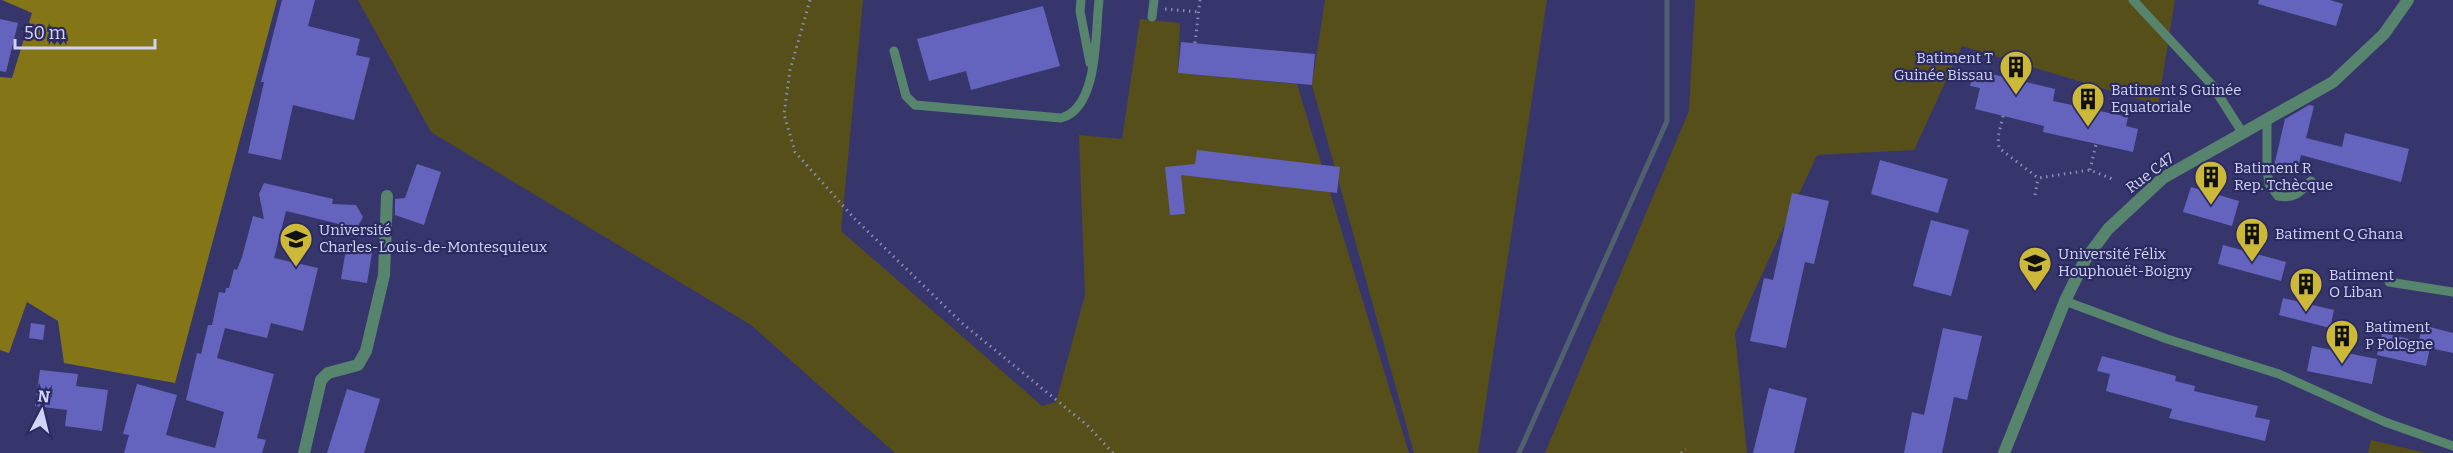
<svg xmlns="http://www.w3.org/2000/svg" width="2453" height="453" font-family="Bitter,serif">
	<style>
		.green { fill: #574f1a }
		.forest { fill: #847616 }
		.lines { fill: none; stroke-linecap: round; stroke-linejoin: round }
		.stream { stroke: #52606e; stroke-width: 5 }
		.building { fill: #6464be }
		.path { stroke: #8a8cb7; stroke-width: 3; stroke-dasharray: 1.5 4.5; stroke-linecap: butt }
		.service { stroke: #57846c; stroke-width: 9 }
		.minor { stroke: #57846c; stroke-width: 12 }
		.labels { text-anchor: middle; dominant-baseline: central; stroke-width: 4.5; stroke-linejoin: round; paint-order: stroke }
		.poi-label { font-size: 15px; fill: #d1d4f6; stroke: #2c2b61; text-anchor: start }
		.street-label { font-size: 15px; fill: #d1d4f6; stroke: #2c2b61 }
	</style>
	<rect width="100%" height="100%" fill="#36366d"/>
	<g class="green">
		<path d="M358 0H863L841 231 1042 406 1056 402 1085 295 1079 135 1122 139 1140 19 1180 23 1178 73 1297 84 1409 453H895L751 325 431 132Z"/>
		<path d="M1325 0H1547L1478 453H1414L1312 85Z"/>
		<path d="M1695 0H2175L2158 105 1962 46 1914 150 1817 155 1735 333 1747 453H1545L1689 111Z"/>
		<path d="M2371 440 2426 453H2368Z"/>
	</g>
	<path class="forest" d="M2 0H277L175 383 64 363 58 321 27 302 9 353 0 350V77L12 78 32 13Z"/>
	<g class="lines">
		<path class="stream" d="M1519 453 1667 121V0"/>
	</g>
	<g class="building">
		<path d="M282 0H315L308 26 360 39 356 55 370 58 354 120 293 105 281 160 248 153 264 82H261Z"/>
		<path d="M2259 0H2330L2343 4 2336 26 2258 4Z"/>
		<path d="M1043 6 1060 66 971 90 966 71 929 81 917 39Z"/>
		<path d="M0 19 18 23 6 72 0 71Z"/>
		<path d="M1181 42 1315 54 1312 85 1178 73Z"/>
		<path d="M1974 70 2055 89 2053 101 2128 117 2126 126 2138 129 2133 152 2043 132 2044 126 1975 109 1980 88 1970 86Z"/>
		<path d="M2309 105 2314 106 2306 138 2342 147 2345 133 2409 149 2401 182 2301 155 2297 172 2274 166 2285 119Z"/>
		<path d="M1197 150 1340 167 1337 193 1181 175 1185 214 1170 215 1165 167 1195 164Z"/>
		<path d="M1880 160 1948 179 1938 213 1871 194Z"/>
		<path d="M417 164 441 172 424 225 395 215V199L405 198Z"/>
		<path d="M264 183 333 199 332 204 356 205 363 217 358 226 349 232 339 224 286 211 274 258 318 268 303 331 271 323 267 338 225 328 217 358 274 374 257 438 266 440 262 453H124L129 435 123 434 137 384 177 395 166 435 215 448 224 412 186 400 197 353 201 354 208 325H212L219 292 225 293 226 288H229L234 269 237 270 242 257 253 216 264 219 259 194Z"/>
		<path d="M2191 187 2239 201 2232 226 2183 212Z"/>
		<path d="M1792 193 1829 201 1814 264 1805 262 1786 348 1750 341 1764 278 1773 280Z"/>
		<path d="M1931 220 1969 230 1951 296 1913 286Z"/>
		<path d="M2223 245 2286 262 2281 281 2218 264Z"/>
		<path d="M346 249 372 253 367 283 341 279Z"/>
		<path d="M2283 298 2334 310 2330 328 2279 315Z"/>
		<path d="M31 323 45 325 43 340 29 338Z"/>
		<path d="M2422 325 2453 333V353L2430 348 2426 366 2377 355 2382 333 2419 341Z"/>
		<path d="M1943 328 1982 336 1967 400 1954 397 1942 453H1904L1912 412 1924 415Z"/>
		<path d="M2312 346 2377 359 2372 384 2307 371Z"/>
		<path d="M2102 356 2176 376 2175 381 2195 386 2194 391 2258 406 2255 417 2270 420 2265 441 2169 418 2172 409 2106 391 2110 374 2097 371Z"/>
		<path d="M40 370 78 374 76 386 108 390 102 431 65 426 67 410 35 406Z"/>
		<path d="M1769 388 1807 398 1794 453H1753Z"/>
		<path d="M347 389 380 399 364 453H327Z"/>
	</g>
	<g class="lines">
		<g class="path">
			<path d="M810 0 790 70 784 114 795 152 854 218 963 324 1087 425 1113 453"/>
			<path d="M1165 9 1199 12"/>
			<path d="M1195 43 1200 0"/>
			<path d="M2003 116 1998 137 1999 148 2038 178 2090 170 2115 180"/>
			<path d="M2090 170 2096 144"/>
			<path d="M2035 195 2038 178"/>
			<path d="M1681 453 1686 449"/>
		</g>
		<g class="service">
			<path d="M1081 0 1080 11 1090 63"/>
			<path d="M2133 0 2212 85 2242 132"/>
			<path d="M1152 17 1154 0"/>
			<path d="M894 51 906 96 915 105 1061 118C1099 108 1095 33 1099 0"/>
			<path d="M2267 119V169L2269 184 2278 196C2295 199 2300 192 2311 181"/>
			<path d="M2389 282 2453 292"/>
			<path d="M2065 301 2167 339 2279 374 2385 422 2453 446"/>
		</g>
		<g class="minor">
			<path d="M304 453 321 380 328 373 358 365 366 351 384 275 387 196"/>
			<path d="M2004 453 2065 301 2085 260 2108 229 2163 178 2333 82 2384 34 2408 0"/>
		</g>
	</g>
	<defs>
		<g id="building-pin" transform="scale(1.725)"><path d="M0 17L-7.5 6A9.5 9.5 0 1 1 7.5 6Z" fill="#ccb938" stroke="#2c2b61"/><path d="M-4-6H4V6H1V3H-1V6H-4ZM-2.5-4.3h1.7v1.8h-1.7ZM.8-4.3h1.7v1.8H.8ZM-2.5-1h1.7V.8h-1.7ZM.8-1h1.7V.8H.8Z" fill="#111"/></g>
		<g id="university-pin" transform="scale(1.725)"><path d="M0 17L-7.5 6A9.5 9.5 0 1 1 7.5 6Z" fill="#ccb938" stroke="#2c2b61"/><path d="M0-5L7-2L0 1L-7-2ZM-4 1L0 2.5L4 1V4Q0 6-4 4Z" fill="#111"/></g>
	</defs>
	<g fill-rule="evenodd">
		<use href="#building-pin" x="2016" y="67"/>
		<use href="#building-pin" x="2088" y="99"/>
		<use href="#building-pin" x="2211" y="177"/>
		<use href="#building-pin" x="2252" y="234"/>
		<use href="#university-pin" x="296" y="239"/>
		<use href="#university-pin" x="2035" y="263"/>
		<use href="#building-pin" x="2306" y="284"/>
		<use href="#building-pin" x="2342" y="336"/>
	</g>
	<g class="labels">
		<g class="poi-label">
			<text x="1993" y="58" text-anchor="end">Batiment T<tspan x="1993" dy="17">Guinée Bissau</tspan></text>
			<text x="2111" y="90">Batiment S Guinée<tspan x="2111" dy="17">Equatoriale</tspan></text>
			<text x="2234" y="168">Batiment R<tspan x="2234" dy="17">Rep. Tchècque</tspan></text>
			<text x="319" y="230">Université<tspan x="319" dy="17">Charles-Louis-de-Montesquieux</tspan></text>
			<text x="2275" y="234">Batiment Q Ghana</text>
			<text x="2058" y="254">Université Félix<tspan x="2058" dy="17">Houphouët-Boigny</tspan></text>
			<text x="2329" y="275">Batiment<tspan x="2329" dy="17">O Liban</tspan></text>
			<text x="2365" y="327">Batiment<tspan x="2365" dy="17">P Pologne</tspan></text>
		</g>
		<g class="street-label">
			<text transform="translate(2150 173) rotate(-37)">Rue C47</text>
		</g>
	</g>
	<g transform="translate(42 411) rotate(7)" stroke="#2c2b61" stroke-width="4.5" paint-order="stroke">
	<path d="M0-4.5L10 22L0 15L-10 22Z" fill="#d1d4f6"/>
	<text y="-9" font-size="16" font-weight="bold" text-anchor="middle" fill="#d1d4f6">N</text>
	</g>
	<path d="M15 39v9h140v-9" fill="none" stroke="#d1d4f6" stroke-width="3"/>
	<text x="24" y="39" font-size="18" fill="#d1d4f6" stroke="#2c2b61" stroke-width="4.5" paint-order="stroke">50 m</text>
</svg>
